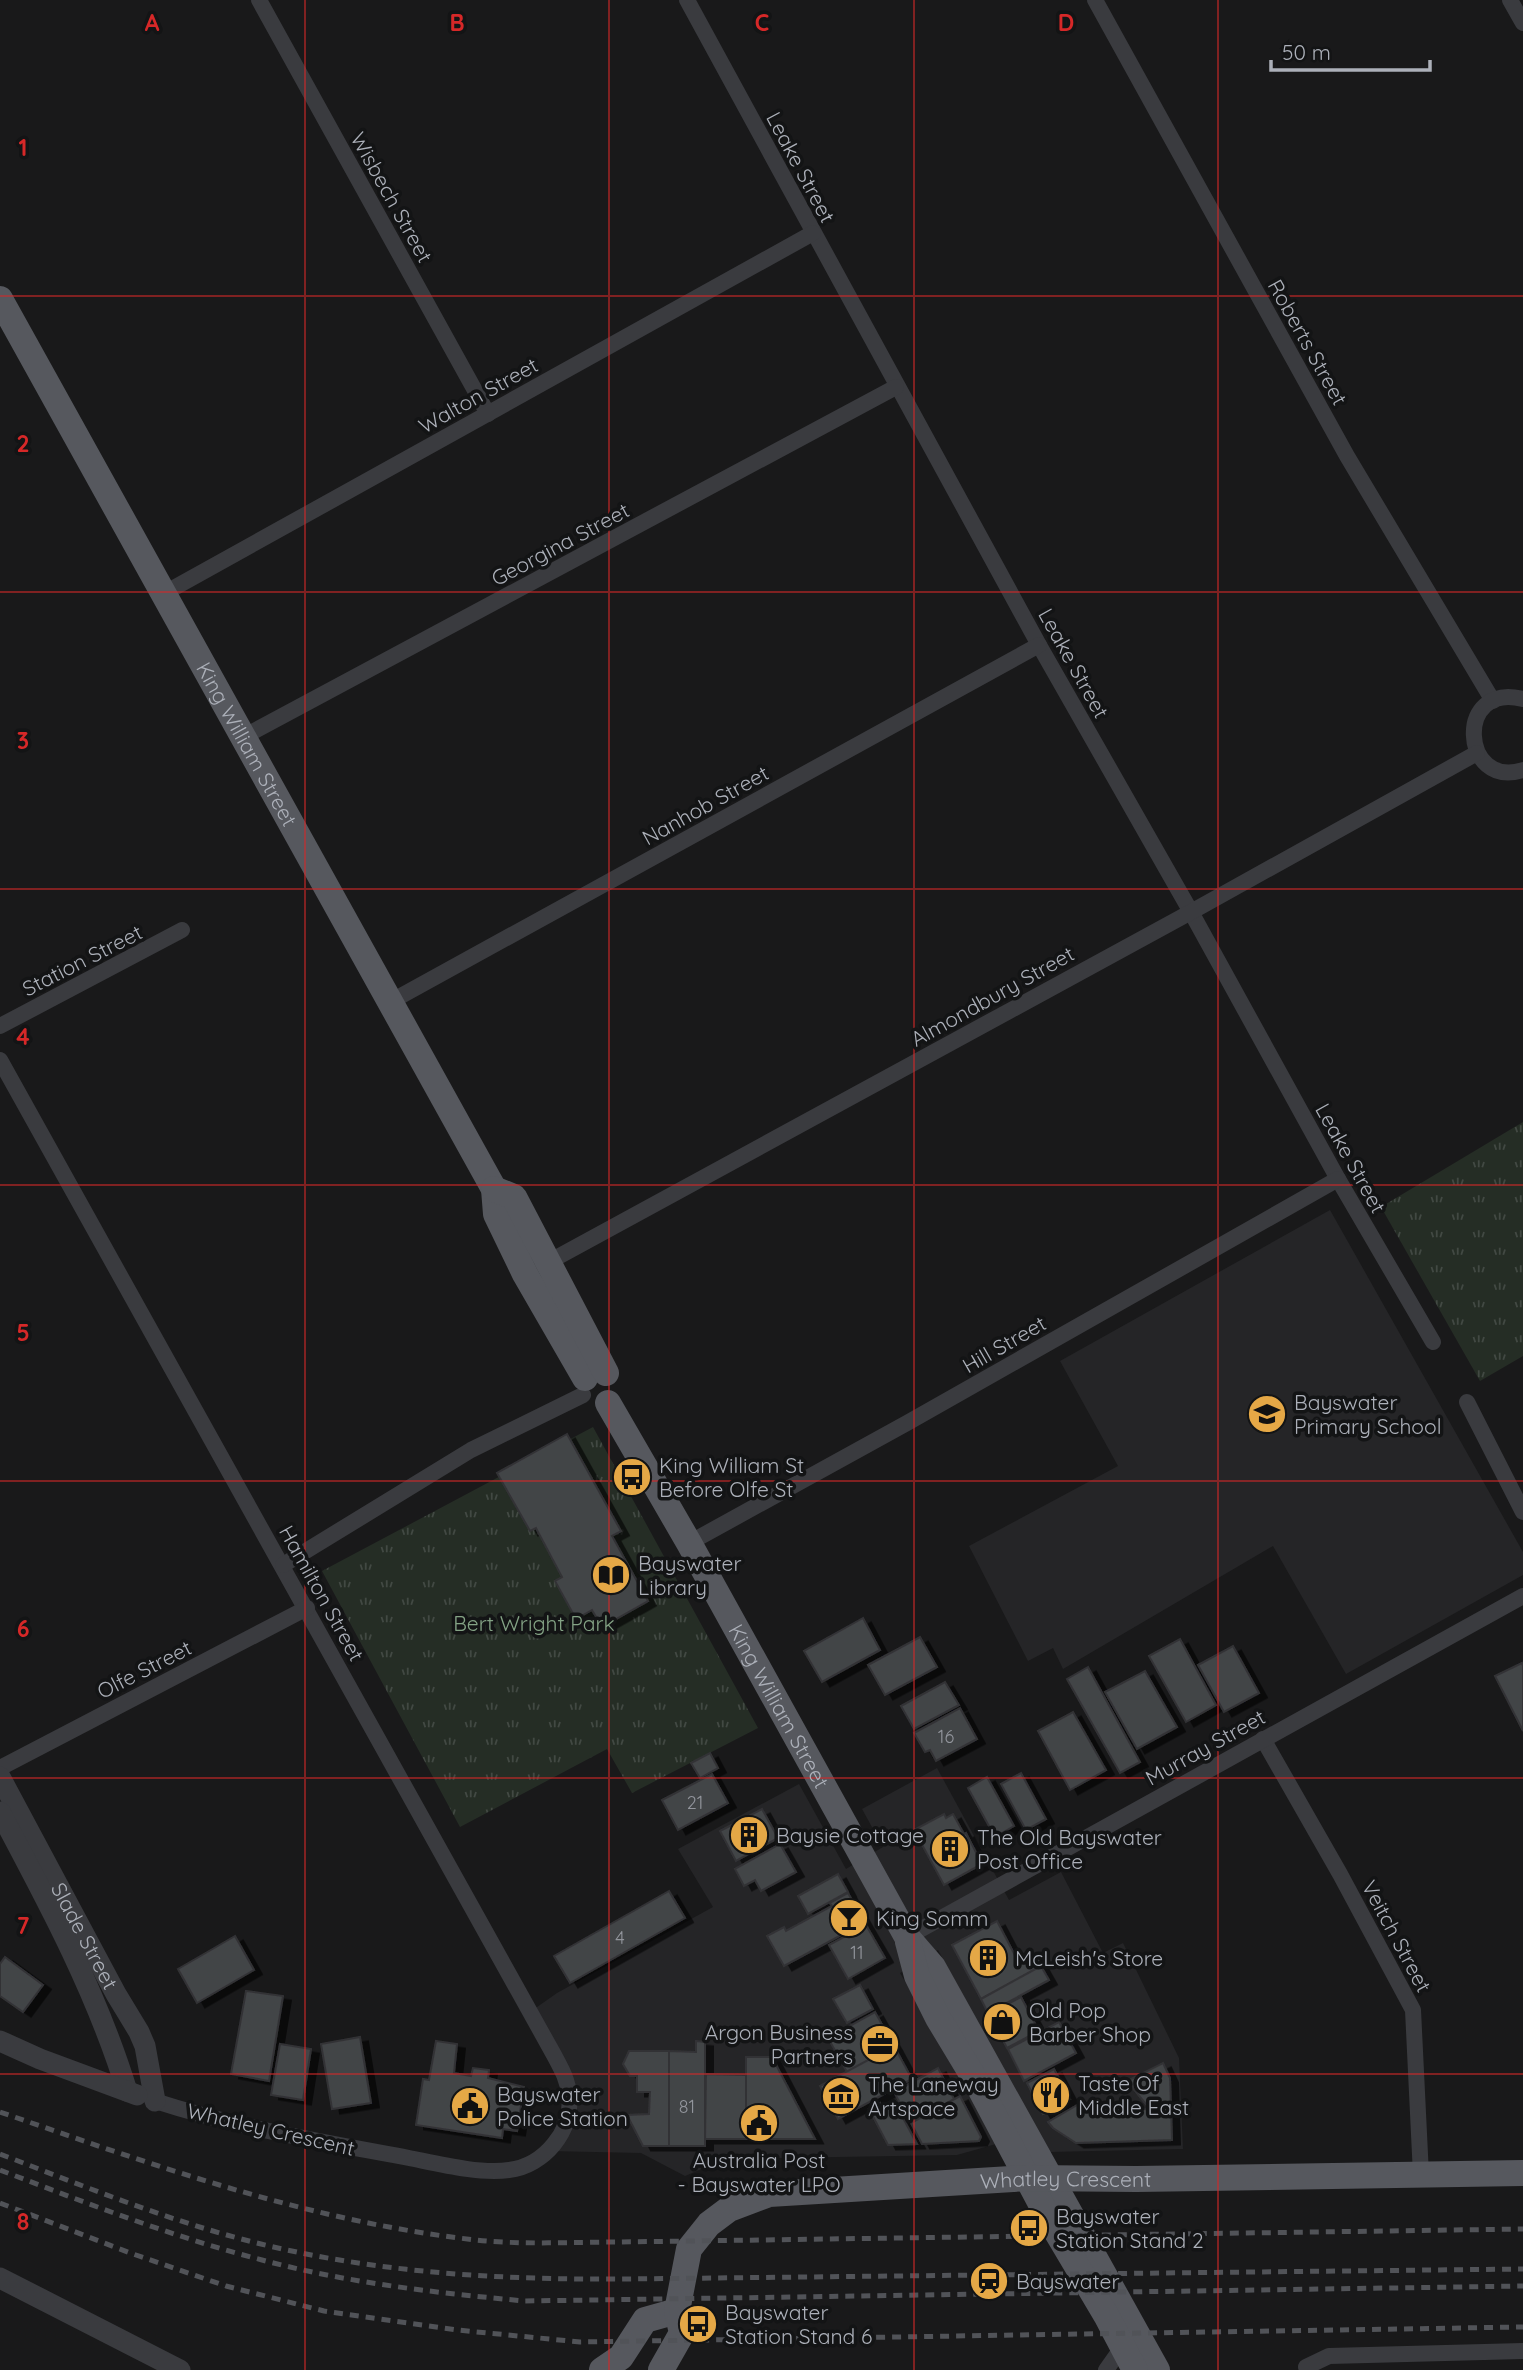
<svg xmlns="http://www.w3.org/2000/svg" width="1523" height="2370" font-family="Quicksand,sans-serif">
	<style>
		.built { fill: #252527 }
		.park { fill: url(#park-tufts) }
		.building { fill: #434447; stroke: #333336; stroke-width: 2; filter: url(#shadow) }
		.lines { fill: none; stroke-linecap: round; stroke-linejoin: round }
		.minor { stroke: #3a3b3f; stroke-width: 16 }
		.tertiary { stroke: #3a3b3f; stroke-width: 21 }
		.primary { stroke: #56585e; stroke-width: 26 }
		.rail { stroke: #515358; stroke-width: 5; stroke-dasharray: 9 7; stroke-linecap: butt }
		.grid { fill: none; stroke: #d62828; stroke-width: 2; stroke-opacity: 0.55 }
		.labels { text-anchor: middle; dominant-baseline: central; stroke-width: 7; stroke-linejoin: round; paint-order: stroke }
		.number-label { font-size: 18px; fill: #92959c }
		.street-label { font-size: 21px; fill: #acb0b9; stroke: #131415 }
		.poi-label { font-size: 21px; fill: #acb0b9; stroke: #131415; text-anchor: start }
		.park-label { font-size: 21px; fill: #84a385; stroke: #131415 }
		.grid-label { font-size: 23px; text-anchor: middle; font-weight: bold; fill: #d62828; stroke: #131415; stroke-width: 7; stroke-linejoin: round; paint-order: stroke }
	</style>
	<defs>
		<pattern id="park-tufts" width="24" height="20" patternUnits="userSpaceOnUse" patternTransform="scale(1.75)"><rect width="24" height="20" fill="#252d25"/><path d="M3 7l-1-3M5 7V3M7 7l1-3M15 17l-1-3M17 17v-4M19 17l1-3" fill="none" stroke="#424943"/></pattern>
		<filter id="shadow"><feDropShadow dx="8" dy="4.5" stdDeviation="0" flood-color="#0009"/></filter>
	</defs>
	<rect width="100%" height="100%" fill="#19191a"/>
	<g class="built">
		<path d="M1330 1210 1523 1552V1575L1346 1674 1273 1546 1063 1669 1053 1648 1028 1661 969 1546 1118 1466 1060 1361Z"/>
		<path d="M937 1768 1009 1900 1061 1872 1103 1953 1123 1943 1179 2058 1183 2149 1049 2152 938 1950 900 1973 951 2060 996 2144 957 2155 725 2159 685 2176 641 2153 548 2151 570 2097 530 2012 557 1993 713 1907 678 1849 799 1784 846 1869 883 1847 862 1809Z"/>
	</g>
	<g class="park">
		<path d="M1523 1122V1356L1480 1381 1381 1207Z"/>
		<path d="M593 1427 758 1728 632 1793 607 1749 460 1827 322 1571Z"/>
	</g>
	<g class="building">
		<path d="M567 1434 621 1531 612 1536 648 1601 602 1627 592 1610 576 1619 555 1581 562 1577 536 1528 530 1531 497 1473Z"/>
		<path d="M863 1618 880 1650 822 1682 804 1651Z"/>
		<path d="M920 1637 937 1667 885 1695 868 1665Z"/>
		<path d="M1180 1639 1216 1705 1186 1722 1149 1656Z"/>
		<path d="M1233 1646 1259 1693 1224 1712 1198 1665Z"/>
		<path d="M1522 1663 1523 1666V1731L1495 1676Z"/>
		<path d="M1088 1667 1140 1762 1120 1773 1067 1679Z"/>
		<path d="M1145 1671 1177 1727 1137 1749 1105 1692Z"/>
		<path d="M945 1682 959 1705 914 1729 901 1706Z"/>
		<path d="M960 1708 977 1739 936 1761 930 1750 925 1752 914 1733Z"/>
		<path d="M1073 1712 1106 1770 1070 1790 1038 1731Z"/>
		<path d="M710 1753 718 1768 700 1778 691 1763Z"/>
		<path d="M1021 1773 1046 1819 1026 1830 1001 1784Z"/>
		<path d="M712 1774 728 1803 678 1830 662 1800Z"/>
		<path d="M987 1777 1014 1826 995 1837 968 1788Z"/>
		<path d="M762 1809 778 1838 736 1861 720 1831Z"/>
		<path d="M944 1814 946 1818 953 1814 964 1834 966 1833 982 1864 944 1885 914 1830Z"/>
		<path d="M780 1844 796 1872 761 1891 755 1880 744 1886 735 1869Z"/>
		<path d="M838 1874 848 1892 808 1914 798 1896Z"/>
		<path d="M669 1891 685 1918 570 1983 554 1956Z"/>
		<path d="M848 1893 866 1925 846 1936 845 1933 784 1966 767 1936 784 1927 786 1931 832 1906 830 1903Z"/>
		<path d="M997 1921 1019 1963 1035 1954 1041 1966 981 1999 952 1945Z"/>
		<path d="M866 1925 885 1958 848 1979 829 1945Z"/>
		<path d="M235 1936 254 1970 197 2003 178 1969Z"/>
		<path d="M5 1957 43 1985 23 2012 0 1996V1964Z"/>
		<path d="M1041 1966 1049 1980 988 2013 981 1999Z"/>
		<path d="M860 1985 873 2009 847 2023 833 1999Z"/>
		<path d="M246 1991 283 1996 269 2081 231 2074Z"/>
		<path d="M1021 1997 1039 2031 1007 2048 989 2014Z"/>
		<path d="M875 2012 894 2046 847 2072 828 2038Z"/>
		<path d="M1059 2022 1076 2053 1024 2081 1008 2049Z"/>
		<path d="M360 2037 371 2103 332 2109 321 2044Z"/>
		<path d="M436 2041 457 2044 454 2073 471 2076 473 2068 489 2070 488 2078 524 2087 517 2131 503 2129 502 2138 416 2125 423 2079 429 2080Z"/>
		<path d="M696 2041 705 2042V2146H669V2051L696 2052Z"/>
		<path d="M280 2044 311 2049 303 2100 271 2095Z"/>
		<path d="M894 2046 912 2079 838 2119 820 2086Z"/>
		<path d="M629 2051H669V2146H643L627 2115 649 2114 650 2092H637V2076H630L623 2064Z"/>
		<path d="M746 2057H772L815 2139H746Z"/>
		<path d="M1163 2063 1170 2078 1172 2140 1076 2143 1053 2128 1048 2122 1079 2104 1084 2111 1150 2109 1127 2081Z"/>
		<path d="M938 2068 954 2099 911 2123 894 2092Z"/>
		<path d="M1054 2069 1070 2099 1043 2114 1027 2083Z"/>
		<path d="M706 2074 746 2075V2139H705Z"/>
		<path d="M960 2096 981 2137 979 2141 922 2144 911 2123Z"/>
		<path d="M880 2103 884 2111 896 2105 917 2144 888 2145 869 2109Z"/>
	</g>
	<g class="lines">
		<g class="minor">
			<path d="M259 0 488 414"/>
			<path d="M687 0 1039 645 1191 912 1338 1179 1433 1342"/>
			<path d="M1095 0 1347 456 1493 701"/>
			<path d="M1510 0 1523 23"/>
			<path d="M163 594 813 233"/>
			<path d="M1523 699C1454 681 1461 790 1523 770"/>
			<path d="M243 737 896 387"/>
			<path d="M390 1002 1039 645"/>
			<path d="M0 1026 182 930"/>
			<path d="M0 1060 554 2055C561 2068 568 2080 569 2095 574 2130 544 2166 509 2170 479 2174 439 2164 409 2158 324 2142 238 2128 155 2101"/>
			<path d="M543 1265 1191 912 1477 753"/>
			<path d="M1467 1402 1523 1512"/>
			<path d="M689 1543 907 1423 1338 1179"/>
			<path d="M283 1565 471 1450 583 1395"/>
			<path d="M1263 1739 1340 1874 1413 2010 1421 2175"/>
			<path d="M0 1768 307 1608"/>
			<path d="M907 1937 1523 1596"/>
			<path d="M1306 2367 1329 2356 1523 2351"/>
			<path d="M1106 2370 1123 2346"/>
		</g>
		<g class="tertiary">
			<path id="s1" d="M0 1777 116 1994 139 2032 145 2046 155 2101"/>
			<path d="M0 1812C48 1902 97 1993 127 2091"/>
			<path d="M0 2041 40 2059 137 2095"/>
			<path d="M0 2278 180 2370"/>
		</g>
		<g class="primary">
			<path id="s2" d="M0 299 494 1189 496 1214 525 1274 585 1378"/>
			<path d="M494 1189 514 1197 606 1373"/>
			<path id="s3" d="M608 1403 689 1543 907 1937 933 1967 1157 2370"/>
			<path d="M908 1942 917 1976 938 2018 976 2081 1049 2219 1106 2315 1135 2370"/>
			<path d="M602 2370 621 2357 645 2320 677 2311"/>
			<path id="s4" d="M661 2370 682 2333 677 2311 689 2249 709 2224 729 2209 769 2194 1028 2178 1136 2179 1523 2173"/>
		</g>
		<g class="rail">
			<path d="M0 2112C156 2166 311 2222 476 2240 521 2245 575 2242 620 2242L1523 2229"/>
			<path d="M0 2154C86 2187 171 2222 261 2244 380 2273 502 2280 624 2279L1523 2269"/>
			<path d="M0 2170C86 2203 173 2237 262 2260 348 2283 437 2293 525 2301L1523 2286"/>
			<path d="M0 2203 133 2254 226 2286 324 2311 457 2330 580 2342 1523 2327"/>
		</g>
	</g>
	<path class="grid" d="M305 0V2370M609 0V2370M914 0V2370M1218 0V2370M0 296H1523M0 592H1523M0 889H1523M0 1185H1523M0 1481H1523M0 1778H1523M0 2074H1523"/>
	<defs>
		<g id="school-disc" transform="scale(2.0125)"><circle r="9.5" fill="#e5a846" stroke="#131415"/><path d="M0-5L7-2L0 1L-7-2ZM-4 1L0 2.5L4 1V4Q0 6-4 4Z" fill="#111"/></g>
		<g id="bus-disc" transform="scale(2.0125)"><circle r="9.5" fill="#e5a846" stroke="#131415"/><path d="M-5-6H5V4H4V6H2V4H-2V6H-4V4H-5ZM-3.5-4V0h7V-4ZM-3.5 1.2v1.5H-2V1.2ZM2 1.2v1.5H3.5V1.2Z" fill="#111"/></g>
		<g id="library-disc" transform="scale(2.0125)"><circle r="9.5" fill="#e5a846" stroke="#131415"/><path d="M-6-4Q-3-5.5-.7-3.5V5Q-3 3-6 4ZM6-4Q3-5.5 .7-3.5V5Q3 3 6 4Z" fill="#111"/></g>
		<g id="building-disc" transform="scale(2.0125)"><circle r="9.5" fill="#e5a846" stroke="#131415"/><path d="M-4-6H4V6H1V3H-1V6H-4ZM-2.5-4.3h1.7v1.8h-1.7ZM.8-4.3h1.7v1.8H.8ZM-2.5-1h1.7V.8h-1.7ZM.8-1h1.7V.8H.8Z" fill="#111"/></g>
		<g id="bar-disc" transform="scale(2.0125)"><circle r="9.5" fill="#e5a846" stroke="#131415"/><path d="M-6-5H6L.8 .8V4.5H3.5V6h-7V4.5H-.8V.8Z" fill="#111"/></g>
		<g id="shop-disc" transform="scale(2.0125)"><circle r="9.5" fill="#e5a846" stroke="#131415"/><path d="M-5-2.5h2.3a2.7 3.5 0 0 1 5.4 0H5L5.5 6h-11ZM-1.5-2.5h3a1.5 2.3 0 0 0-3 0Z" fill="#111"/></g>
		<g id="office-disc" transform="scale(2.0125)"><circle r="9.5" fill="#e5a846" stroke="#131415"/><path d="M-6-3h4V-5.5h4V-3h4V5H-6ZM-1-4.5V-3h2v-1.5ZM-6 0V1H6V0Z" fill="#111"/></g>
		<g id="restaurant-disc" transform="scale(2.0125)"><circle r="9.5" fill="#e5a846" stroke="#131415"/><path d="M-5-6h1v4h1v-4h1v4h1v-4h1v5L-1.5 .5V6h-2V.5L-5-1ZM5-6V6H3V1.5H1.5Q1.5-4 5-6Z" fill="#111"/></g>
		<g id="museum-disc" transform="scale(2.0125)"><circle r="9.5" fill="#e5a846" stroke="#131415"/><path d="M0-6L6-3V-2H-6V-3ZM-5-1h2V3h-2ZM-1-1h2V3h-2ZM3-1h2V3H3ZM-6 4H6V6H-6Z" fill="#111"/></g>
		<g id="civic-disc" transform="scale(2.0125)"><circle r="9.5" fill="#e5a846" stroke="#131415"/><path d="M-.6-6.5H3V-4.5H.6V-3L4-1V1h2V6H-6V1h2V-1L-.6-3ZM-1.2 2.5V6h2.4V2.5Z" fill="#111"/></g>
		<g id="station-disc" transform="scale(2.0125)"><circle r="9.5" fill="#e5a846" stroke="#131415"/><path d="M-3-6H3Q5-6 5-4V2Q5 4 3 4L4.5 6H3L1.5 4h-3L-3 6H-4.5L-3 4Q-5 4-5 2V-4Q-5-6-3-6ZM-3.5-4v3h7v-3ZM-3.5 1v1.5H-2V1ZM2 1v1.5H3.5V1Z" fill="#111"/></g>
	</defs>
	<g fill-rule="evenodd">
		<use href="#school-disc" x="1267" y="1414"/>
		<use href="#bus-disc" x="632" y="1477"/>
		<use href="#library-disc" x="611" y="1575"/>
		<use href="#building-disc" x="749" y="1835"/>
		<use href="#building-disc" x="950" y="1849"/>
		<use href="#bar-disc" x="849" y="1918"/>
		<use href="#building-disc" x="988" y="1958"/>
		<use href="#shop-disc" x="1002" y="2022"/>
		<use href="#office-disc" x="880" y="2044"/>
		<use href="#restaurant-disc" x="1051" y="2095"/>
		<use href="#museum-disc" x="841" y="2096"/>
		<use href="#civic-disc" x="470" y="2106"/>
		<use href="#civic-disc" x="759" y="2123"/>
		<use href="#bus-disc" x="1029" y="2228"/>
		<use href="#station-disc" x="989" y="2281"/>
		<use href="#bus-disc" x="698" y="2324"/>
	</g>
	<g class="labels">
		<g class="number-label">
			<text x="946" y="1736">16</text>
			<text x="695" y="1802">21</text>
			<text x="620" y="1937">4</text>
			<text x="857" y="1952">11</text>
			<text x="687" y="2106">81</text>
		</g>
		<g class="street-label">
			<text transform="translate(801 167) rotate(62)">Leake Street</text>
			<text transform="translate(392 197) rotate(61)">Wisbech Street</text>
			<text transform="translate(1308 342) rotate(61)">Roberts Street</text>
			<text transform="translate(478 395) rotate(-29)">Walton Street</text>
			<text transform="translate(560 544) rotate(-28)">Georgina Street</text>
			<text transform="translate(1074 663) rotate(61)">Leake Street</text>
			<text stroke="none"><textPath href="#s2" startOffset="509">King William Street</textPath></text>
			<text transform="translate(705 805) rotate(-29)">Nanhob Street</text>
			<text transform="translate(82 960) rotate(-27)">Station Street</text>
			<text transform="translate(992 996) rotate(-29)">Almondbury Street</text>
			<text transform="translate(1351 1158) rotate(61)">Leake Street</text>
			<text transform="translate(1004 1344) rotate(-30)">Hill Street</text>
			<text transform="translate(322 1593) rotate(61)">Hamilton Street</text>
			<text transform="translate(144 1669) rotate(-27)">Olfe Street</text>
			<text stroke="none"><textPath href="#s3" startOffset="348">King William Street</textPath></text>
			<text transform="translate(1205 1747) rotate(-29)">Murray Street</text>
			<text stroke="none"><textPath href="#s1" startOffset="180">Slade Street</textPath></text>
			<text transform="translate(1397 1936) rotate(62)">Veitch Street</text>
			<text transform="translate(271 2129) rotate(13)">Whatley Crescent</text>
			<text stroke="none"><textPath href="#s4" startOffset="525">Whatley Crescent</textPath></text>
		</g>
		<g class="poi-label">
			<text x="1294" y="1402">Bayswater<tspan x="1294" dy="24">Primary School</tspan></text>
			<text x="659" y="1465">King William St<tspan x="659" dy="24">Before Olfe St</tspan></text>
			<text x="638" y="1563">Bayswater<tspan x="638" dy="24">Library</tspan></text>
			<text x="776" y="1835">Baysie Cottage</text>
			<text x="977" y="1837">The Old Bayswater<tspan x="977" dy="24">Post Office</tspan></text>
			<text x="876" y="1918">King Somm</text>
			<text x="1015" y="1958">McLeish's Store</text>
			<text x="1029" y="2010">Old Pop<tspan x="1029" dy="24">Barber Shop</tspan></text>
			<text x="853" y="2032" text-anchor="end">Argon Business<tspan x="853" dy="24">Partners</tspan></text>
			<text x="1078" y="2083">Taste Of<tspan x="1078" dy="24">Middle East</tspan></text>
			<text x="868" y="2084">The Laneway<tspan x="868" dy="24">Artspace</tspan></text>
			<text x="497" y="2094">Bayswater<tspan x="497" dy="24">Police Station</tspan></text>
			<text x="759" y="2160" text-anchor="middle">Australia Post<tspan x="759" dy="24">- Bayswater LPO</tspan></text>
			<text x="1056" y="2216">Bayswater<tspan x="1056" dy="24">Station Stand 2</tspan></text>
			<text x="1016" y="2281">Bayswater</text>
			<text x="725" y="2312">Bayswater<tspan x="725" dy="24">Station Stand 6</tspan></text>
		</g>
		<g class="park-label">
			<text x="534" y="1623">Bert Wright Park</text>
		</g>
	</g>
	<g class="grid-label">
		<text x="152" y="31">A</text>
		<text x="457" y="31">B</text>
		<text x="762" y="31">C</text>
		<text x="1066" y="31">D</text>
		<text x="23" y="156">1</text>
		<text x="23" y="452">2</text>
		<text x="23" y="749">3</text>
		<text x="23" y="1045">4</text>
		<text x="23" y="1341">5</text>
		<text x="23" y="1637">6</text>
		<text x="23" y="1934">7</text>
		<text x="23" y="2230">8</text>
	</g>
	<path d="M1271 60v10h159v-10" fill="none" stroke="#acb0b9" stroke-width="3.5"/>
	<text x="1282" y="60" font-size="21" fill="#acb0b9" stroke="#131415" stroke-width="5" paint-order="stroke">50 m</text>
</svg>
